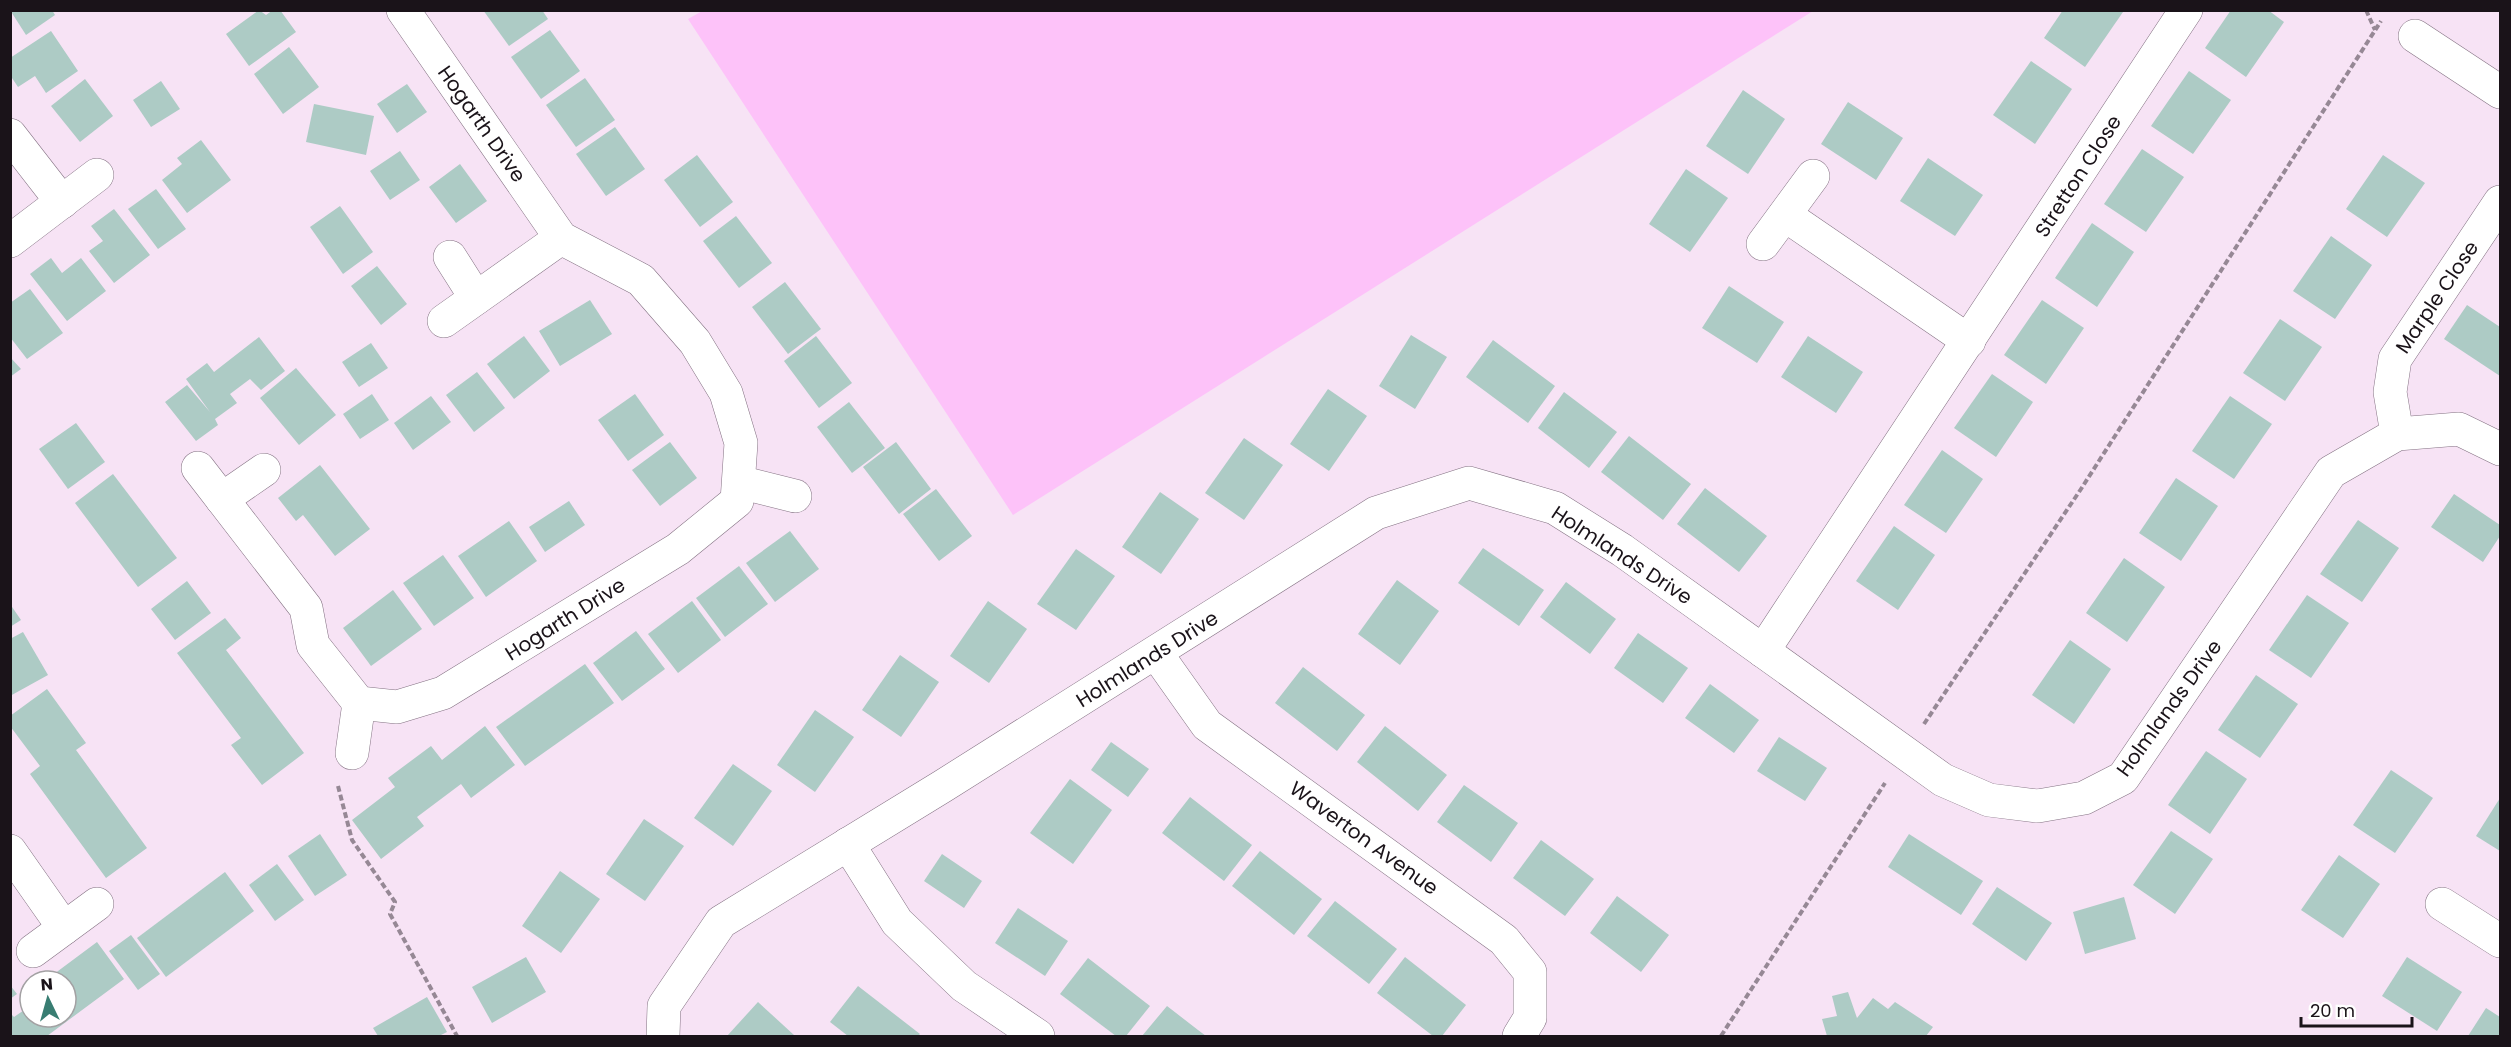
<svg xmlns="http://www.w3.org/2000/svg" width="2511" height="1047" font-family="Poppins,sans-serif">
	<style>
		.green { fill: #fdc2f9 }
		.building { fill: #adcbc5 }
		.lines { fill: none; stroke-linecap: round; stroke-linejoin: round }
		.minor-casing { stroke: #847283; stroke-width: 34 }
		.path { stroke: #968895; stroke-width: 4; stroke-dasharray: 6 3; stroke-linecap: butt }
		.minor { stroke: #fff; stroke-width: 33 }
		.labels { text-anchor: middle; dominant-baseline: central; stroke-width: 4.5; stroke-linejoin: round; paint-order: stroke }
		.street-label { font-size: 20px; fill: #1a1319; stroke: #fff }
	</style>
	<rect width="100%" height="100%" fill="#f7e3f5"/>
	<path class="green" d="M704 10H1813V11L1013 515 688 19Z"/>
	<g class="building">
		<path d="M10 10H52L55 15 26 35Z"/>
		<path d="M259 10 266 15 273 10H280L296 32 249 66 226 34Z"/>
		<path d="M483 10H542L548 19 509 46Z"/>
		<path d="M2063 10 2123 12 2085 67 2044 38Z"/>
		<path d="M2231 10H2268L2284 22 2246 77 2205 48Z"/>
		<path d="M550 30 580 71 541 99 511 57Z"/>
		<path d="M51 31 78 71 46 93 35 76 18 87 10 75V58Z"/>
		<path d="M289 47 319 87 283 114 254 74Z"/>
		<path d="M2031 61 2072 89 2035 144 1993 115Z"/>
		<path d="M2189 71 2231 100 2193 154 2151 126Z"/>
		<path d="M585 78 615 120 576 147 546 105Z"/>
		<path d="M85 79 113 116 80 142 51 106Z"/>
		<path d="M161 81 180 109 151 127 133 100Z"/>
		<path d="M407 84 427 112 397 133 377 104Z"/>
		<path d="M1743 90 1785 119 1748 174 1706 146Z"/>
		<path d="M1848 102 1903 138 1876 180 1821 144Z"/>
		<path d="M314 104 374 116 366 155 306 142Z"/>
		<path d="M615 127 645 169 606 196 576 154Z"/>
		<path d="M201 140 231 180 187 213 162 180 182 164 177 158Z"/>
		<path d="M2142 149 2184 177 2146 232 2104 204Z"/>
		<path d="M400 151 420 180 390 200 370 171Z"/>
		<path d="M697 155 733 202 700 227 664 180Z"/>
		<path d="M2383 155 2425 183 2387 237 2346 209Z"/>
		<path d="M1928 158 1983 195 1955 236 1900 201Z"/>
		<path d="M460 164 487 201 456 223 429 187Z"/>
		<path d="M1686 169 1728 198 1690 252 1649 224Z"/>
		<path d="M156 189 186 229 158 249 128 209Z"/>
		<path d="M340 206 373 252 343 274 310 227Z"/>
		<path d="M114 209 150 255 114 283 89 251 103 241 91 226Z"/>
		<path d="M736 216 772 263 739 288 703 241Z"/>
		<path d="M2092 223 2134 252 2097 307 2055 278Z"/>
		<path d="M2331 236 2372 265 2335 319 2293 291Z"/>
		<path d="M51 258 62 273 81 258 106 291 67 321 30 274Z"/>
		<path d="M377 266 407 304 381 325 351 286Z"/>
		<path d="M785 282 821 329 788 354 752 307Z"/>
		<path d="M1729 286 1784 322 1757 363 1702 328Z"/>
		<path d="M30 289 63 333 27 359 10 337V303Z"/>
		<path d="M590 300 612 334 560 366 539 331Z"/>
		<path d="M2042 300 2084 328 2046 384 2004 355Z"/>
		<path d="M2467 305 2500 327V376L2444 339Z"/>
		<path d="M2280 319 2322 347 2285 401 2243 373Z"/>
		<path d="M1411 335 1447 357 1415 409 1379 386Z"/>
		<path d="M524 336 550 371 514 399 487 364Z"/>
		<path d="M816 336 852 383 819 408 784 361Z"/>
		<path d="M1808 336 1863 372 1836 413 1781 377Z"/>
		<path d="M259 337 285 371 261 390 250 379 230 394 237 403 215 419 218 425 196 441 165 402 187 385 210 412 186 379 207 363 214 372Z"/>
		<path d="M1493 340 1555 386 1528 423 1466 377Z"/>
		<path d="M371 343 388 368 359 387 342 362Z"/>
		<path d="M10 357 21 369 10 377Z"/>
		<path d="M296 368 336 415 299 445 260 398Z"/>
		<path d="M477 372 505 408 474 432 446 395Z"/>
		<path d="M1992 374 2033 402 1996 457 1954 428Z"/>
		<path d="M1328 389 1367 416 1329 471 1290 444Z"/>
		<path d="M1564 392 1617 432 1589 468 1538 428Z"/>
		<path d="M372 394 389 420 360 439 343 414Z"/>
		<path d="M635 394 664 435 628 461 598 420Z"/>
		<path d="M431 396 451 422 413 450 394 423Z"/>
		<path d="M2230 396 2272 424 2234 479 2192 451Z"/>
		<path d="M849 402 885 448 852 473 817 427Z"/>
		<path d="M76 423 105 462 68 489 39 449Z"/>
		<path d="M1629 436 1691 484 1663 520 1601 472Z"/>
		<path d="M1244 438 1283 465 1244 520 1205 493Z"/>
		<path d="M670 442 697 478 660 506 632 470Z"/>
		<path d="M896 442 931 489 899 514 863 467Z"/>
		<path d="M1942 450 1983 479 1946 533 1904 505Z"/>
		<path d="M320 465 370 529 335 556 303 515 296 521 278 498Z"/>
		<path d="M113 474 177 558 138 587 75 503Z"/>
		<path d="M2176 478 2218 506 2181 561 2139 533Z"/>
		<path d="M1705 488 1767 536 1739 572 1677 524Z"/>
		<path d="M936 489 972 536 939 561 903 514Z"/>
		<path d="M1160 492 1199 519 1161 574 1122 547Z"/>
		<path d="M2454 494 2500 525V536L2483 562 2431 527Z"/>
		<path d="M569 501 585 525 545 552 529 527Z"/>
		<path d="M2358 520 2399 548 2362 602 2320 574Z"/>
		<path d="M509 521 537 561 486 597 458 556Z"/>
		<path d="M1894 526 1935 555 1898 610 1856 581Z"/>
		<path d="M790 531 819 569 775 602 746 563Z"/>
		<path d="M1483 548 1544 590 1519 626 1458 583Z"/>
		<path d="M1076 549 1115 576 1076 630 1037 604Z"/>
		<path d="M443 555 474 598 434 626 403 583Z"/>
		<path d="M2124 558 2165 587 2127 642 2086 613Z"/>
		<path d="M739 566 768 604 725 637 696 598Z"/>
		<path d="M1397 580 1439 611 1400 665 1358 634Z"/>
		<path d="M187 581 211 613 175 640 151 609Z"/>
		<path d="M1566 582 1616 619 1590 654 1540 617Z"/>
		<path d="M393 590 422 629 371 666 343 628Z"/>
		<path d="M2307 595 2349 623 2311 678 2269 650Z"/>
		<path d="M692 601 721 640 678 673 648 634Z"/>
		<path d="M988 601 1027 629 989 683 950 656Z"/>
		<path d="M10 604 21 620 10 627Z"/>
		<path d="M225 618 241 638 226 650 304 753 262 785 231 745 241 738 177 653Z"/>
		<path d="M636 631 665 669 622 701 593 663Z"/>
		<path d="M23 632 48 675 10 696V639Z"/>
		<path d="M1638 633 1688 668 1663 703 1614 668Z"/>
		<path d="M2070 640 2111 669 2074 724 2032 695Z"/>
		<path d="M900 655 939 682 901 737 862 710Z"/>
		<path d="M585 664 614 703 525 766 496 727Z"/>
		<path d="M1303 667 1365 715 1337 751 1275 703Z"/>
		<path d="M2256 675 2298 704 2260 758 2218 730Z"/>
		<path d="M1710 684 1759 720 1734 753 1685 718Z"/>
		<path d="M47 689 86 743 76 750 147 848 106 878 30 774 40 766 10 726V716Z"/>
		<path d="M815 710 854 737 815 792 777 765Z"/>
		<path d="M485 726 515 765 471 798 461 784 417 817 424 826 381 859 352 820 395 787 388 778 431 746 442 760Z"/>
		<path d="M1385 726 1447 775 1418 811 1357 762Z"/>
		<path d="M1779 737 1827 768 1805 801 1757 771Z"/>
		<path d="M1111 742 1149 769 1128 797 1091 770Z"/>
		<path d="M2206 751 2247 779 2210 834 2168 805Z"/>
		<path d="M733 764 772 791 733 846 694 818Z"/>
		<path d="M2391 770 2433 798 2395 853 2353 825Z"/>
		<path d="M1070 779 1112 810 1073 864 1030 833Z"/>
		<path d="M1464 785 1518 823 1491 862 1437 822Z"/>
		<path d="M1190 797 1252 845 1224 881 1162 833Z"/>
		<path d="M2500 798V851L2476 836Z"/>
		<path d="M644 819 684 846 645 901 606 874Z"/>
		<path d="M2171 831 2213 859 2175 914 2133 885Z"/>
		<path d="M320 834 347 875 315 896 288 856Z"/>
		<path d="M1909 834 1983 881 1961 915 1888 867Z"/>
		<path d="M1541 840 1594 879 1565 916 1513 878Z"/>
		<path d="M1260 851 1322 899 1294 935 1232 886Z"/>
		<path d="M942 854 982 881 964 908 924 881Z"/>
		<path d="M2339 855 2380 884 2343 938 2301 910Z"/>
		<path d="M277 864 304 900 275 921 249 885Z"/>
		<path d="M560 871 600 899 561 953 522 926Z"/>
		<path d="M225 872 254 911 166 977 137 938Z"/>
		<path d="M1997 887 2052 923 2026 961 1972 924Z"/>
		<path d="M1617 896 1669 935 1641 972 1590 933Z"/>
		<path d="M2124 897 2136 939 2085 954 2073 912Z"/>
		<path d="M1335 901 1397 949 1369 984 1307 936Z"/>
		<path d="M1018 908 1068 941 1045 976 995 943Z"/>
		<path d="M131 935 160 974 138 990 109 951Z"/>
		<path d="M97 942 124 979 47 1036H10V1013L14 1017 30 1006V1017H66V981H52L50 977Z"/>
		<path d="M526 957 546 992 492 1023 472 987Z"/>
		<path d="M1405 957 1466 1005 1442 1036H1433L1377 993Z"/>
		<path d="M2407 957 2462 992 2437 1031 2382 996Z"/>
		<path d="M1088 958 1150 1006 1126 1036H1116L1060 994Z"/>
		<path d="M10 985 17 994 10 999Z"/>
		<path d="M858 986 920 1034 918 1036H848L830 1022Z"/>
		<path d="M1848 992 1857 1018 1873 998 1888 1009 1895 1002 1933 1027 1926 1036H1827L1822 1019 1837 1016 1832 996Z"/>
		<path d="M427 997 447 1032 439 1036H378L373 1028Z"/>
		<path d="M758 1002 794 1035 793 1036H727Z"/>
		<path d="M1167 1006 1198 1030 1206 1036H1142Z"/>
		<path d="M2486 1008 2500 1017V1036H2468Z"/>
	</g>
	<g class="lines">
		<g class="minor-casing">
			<g id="minor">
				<path d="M2415 36 2500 92"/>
				<path d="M10 135 62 202"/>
				<path d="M1785 215 1969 341"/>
				<path d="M10 241 97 175"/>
				<path d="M1763 244 1813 176"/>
				<path d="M450 257 476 298"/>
				<path d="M444 321 561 238"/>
				<path d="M2397 434 2390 392 2395 359 2500 202"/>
				<path d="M198 468 306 608 313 645 359 703 397 707 443 693 678 549 737 501 741 443 726 393 695 342 641 280 561 238 403 10"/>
				<path d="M739 482 795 496"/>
				<path d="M222 499 264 470"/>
				<path d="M1763 651 2186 10"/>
				<path d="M1156 653 1207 725 1504 940 1530 972V1018L1519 1036"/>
				<path d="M352 753 359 703"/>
				<path d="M848 844 897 922 964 986 1038 1036"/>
				<path d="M10 851 64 928"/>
				<path d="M2442 904 2500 941"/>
				<path d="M33 951 97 904"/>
				<path d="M663 1036 664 1006 721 922 943 786 1376 513 1469 483 1555 508 1622 550 1943 780 1989 800 2038 806 2084 798 2123 778 2331 472 2397 434 2459 429 2500 449"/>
			</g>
		</g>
		<g class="path">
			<path d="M2366 10 2375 30"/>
			<path d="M1924 724 2081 489 2381 21"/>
			<path d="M338 786 352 840 395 902 390 914 457 1036"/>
			<path d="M1721 1036 1885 783"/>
		</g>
		<use href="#minor" class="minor"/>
	</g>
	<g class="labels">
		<g class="street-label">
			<text transform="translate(482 124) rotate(55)">Hogarth Drive</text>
			<text transform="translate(2078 176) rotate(-57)">Stretton Close</text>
			<text transform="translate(2437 297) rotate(-56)">Marple Close</text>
			<text transform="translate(1622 555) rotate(33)">Holmlands Drive</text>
			<text transform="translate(565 619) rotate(-32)">Hogarth Drive</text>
			<text transform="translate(1147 659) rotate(-32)">Holmlands Drive</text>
			<text transform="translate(2169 708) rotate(-54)">Holmlands Drive</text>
			<text transform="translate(1364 838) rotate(36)">Waverton Avenue</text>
		</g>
	</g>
	<rect width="2511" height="1047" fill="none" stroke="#1a1319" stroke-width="24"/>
	<g transform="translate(48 999) rotate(355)"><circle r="28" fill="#ffffff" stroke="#a3a1a3" stroke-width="1.5"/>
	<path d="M0-4.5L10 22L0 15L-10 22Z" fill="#387d72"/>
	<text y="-9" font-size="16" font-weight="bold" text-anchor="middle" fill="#1a1319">N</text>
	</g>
	<path d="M2301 1017v9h111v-9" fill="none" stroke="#1a1319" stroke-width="3"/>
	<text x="2310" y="1017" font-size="18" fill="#1a1319" stroke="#ffffff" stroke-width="4.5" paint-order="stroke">20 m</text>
</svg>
